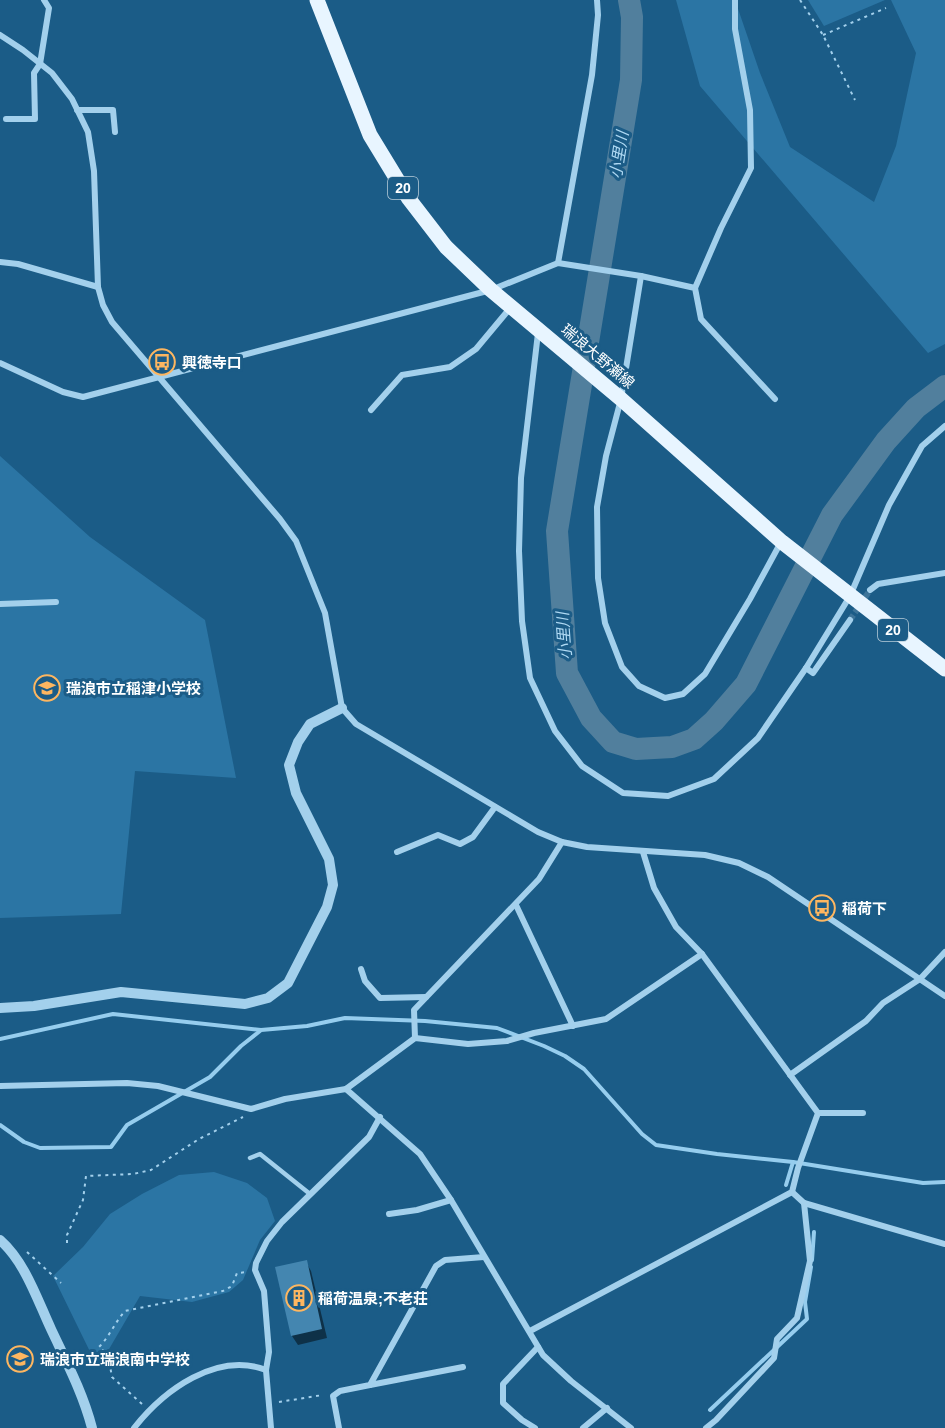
<svg xmlns="http://www.w3.org/2000/svg" width="945" height="1428" font-family="Arial,'Noto Sans JP',sans-serif">
	<style>
		.green { fill: #2b75a4 }
		.shadow { fill: #0007 }
		.lines { fill: none; stroke-linecap: round; stroke-linejoin: round }
		.stream { stroke: #96cdee; stroke-width: 4 }
		.river { stroke: #517f9d; stroke-width: 22 }
		.building { fill: #4486b0 }
		.minor-tunnel { stroke: #3d7499; stroke-width: 6; stroke-dasharray: 6 3; stroke-linecap: butt }
		.path { stroke: #a3d0ec; stroke-width: 2; stroke-dasharray: 3 4.5; stroke-linecap: butt }
		.service { stroke: #a3d0ec; stroke-width: 4.5 }
		.minor { stroke: #a3d0ec; stroke-width: 6 }
		.tertiary { stroke: #a3d0ec; stroke-width: 10 }
		.primary { stroke: #e8f5ff; stroke-width: 15 }
		.labels { text-anchor: middle; dominant-baseline: central; stroke-width: 6; stroke-linejoin: round; paint-order: stroke }
		.shield { fill: #1b5c87; stroke: #bbcedb; stroke-width: 1.5 }
		.shield-label { font-size: 14px; font-weight: bold; fill: #fff }
		.street-label { font-size: 15px; fill: #fff; stroke: #1b5c87 }
		.poi-label { font-size: 15px; font-weight: bold; fill: #fff; stroke: #1b5c87; text-anchor: start }
		.water-label { font-size: 16px; font-style: italic; fill: #afd9f3; stroke: #1b5c87 }
	</style>
	<rect width="100%" height="100%" fill="#1b5c87"/>
	<g class="green">
		<path d="M676 0H735L760 73 790 147 874 202 896 146 916 53 891 0H945V344L928 353 700 86Z"/>
		<path d="M808 0H885L824 26Z"/>
		<path d="M0 456 90 537 205 620 236 778 135 771 121 914 0 918Z"/>
		<path d="M214 1172 247 1183 267 1198 275 1221 260 1240 243 1280 229 1292 192 1302 140 1296 98 1368 53 1276 83 1247 110 1214 142 1194 179 1175Z"/>
	</g>
	<path class="shadow" d="M306 1262 311 1271 327 1338 298 1345 292 1336Z"/>
	<g class="lines">
		<g class="stream">
			<path d="M0 1039 113 1014 261 1030 307 1026 345 1018 425 1021 497 1028 544 1046 565 1056 584 1069 642 1134 656 1145 717 1154 793 1162 923 1183 945 1182"/>
			<path d="M0 1125 24 1142 40 1148 111 1147 127 1125 210 1077 241 1046 260 1031"/>
			<path d="M786 1185 793 1162"/>
			<path d="M812 1260 814 1232"/>
			<path d="M710 1410 807 1319 805 1302 811 1267"/>
		</g>
		<path class="river" d="M629 0 632 17 631 80 557 531 567 673 591 718 613 742 636 749 672 747 694 739 714 721 746 684 832 515 886 441 916 408 945 386"/>
	</g>
	<path class="building" d="M307 1260 322 1329 291 1336 275 1267Z"/>
	<g class="lines">
		<path class="minor-tunnel" d="M850 620 870 590"/>
		<g class="path">
			<path d="M800 0 823 35 855 100"/>
			<path d="M823 35 886 8"/>
			<path d="M67 1243V1235L83 1200 86 1176 133 1174 151 1170 199 1139 243 1117"/>
			<path d="M27 1252 61 1283"/>
			<path d="M279 1402 323 1395"/>
			<path d="M142 1404 112 1377 108 1355 99 1347C110 1336 115 1322 125 1311L223 1291 232 1286 237 1273 248 1272"/>
		</g>
		<path class="service" d="M250 1158 260 1154 310 1194"/>
		<g class="minor">
			<path d="M0 35 23 50 52 73 72 99 88 132 94 171 98 287 103 305 112 322 280 519 296 541 325 613 342 708 356 724 538 832 562 842 587 847 705 855 739 863 768 877 945 996"/>
			<path d="M77 110H113L115 132"/>
			<path d="M6 119H35L34 73 40 64 49 8 44 0"/>
			<path d="M0 262 18 264 98 287"/>
			<path d="M558 263 592 75 598 15 597 0"/>
			<path d="M641 276 621 399 606 456 597 507 598 578 605 623 622 667 639 686 665 698 683 694 705 674 750 599 781 542"/>
			<path d="M695 288 721 228 751 168 750 110 735 29V0"/>
			<path d="M538 333 521 478 519 551 522 621 530 678 555 731 582 766 623 793 668 796 714 779 758 738 806 668 850 596 889 505 922 446 945 426"/>
			<path d="M0 363 63 392 83 397 491 290 558 263 641 276 695 288 701 319 775 399"/>
			<path d="M371 410 402 375 450 367 476 349 511 307"/>
			<path d="M870 590 878 584 945 573"/>
			<path d="M0 604 56 602"/>
			<path d="M806 668 813 673 850 620"/>
			<path d="M397 852 438 835 460 844 473 837 495 807"/>
			<path d="M516 905 573 1026"/>
			<path d="M361 969 365 981 380 998 426 997"/>
			<path d="M415 1038 414 1010 539 879 562 842"/>
			<path d="M790 1075 866 1021 883 1003 920 979 945 952"/>
			<path d="M0 1086 127 1083 158 1086 251 1109 285 1099 346 1089 415 1038 468 1044 507 1041 534 1033 606 1019 702 954"/>
			<path d="M346 1089 420 1154 451 1200 543 1355 571 1381 631 1428"/>
			<path d="M818 1113H863"/>
			<path d="M792 1192 804 1203 945 1244"/>
			<path d="M389 1214 417 1210 451 1200"/>
			<path d="M530 1331 792 1192 798 1168 818 1113 702 954 676 927 654 888 643 852"/>
			<path d="M370 1385 463 1367"/>
			<path d="M134 1428C164 1390 217 1351 266 1370"/>
			<path d="M271 1428 266 1370 269 1352 264 1291 255 1270 256 1263 267 1241 282 1222 369 1137 380 1117"/>
			<path d="M339 1428 333 1396 340 1391 370 1385 436 1266 445 1260 484 1257"/>
			<path d="M535 1428 522 1420 503 1403V1384L538 1347"/>
			<path d="M583 1428 607 1408"/>
			<path d="M706 1428 716 1420 774 1358 777 1339 797 1318 810 1261 804 1203"/>
		</g>
		<g class="tertiary">
			<path d="M0 1008 34 1006 121 992 245 1004 268 998 288 983 327 907 333 885 329 859 296 793 289 765 298 742 310 724 342 708"/>
			<path d="M0 1240C25 1262 37 1299 51 1329 66 1361 83 1393 92 1428"/>
		</g>
		<path class="primary" d="M317 0 370 135 409 199 446 247 491 290 621 399 782 542 945 669"/>
	</g>
	<defs>
		<g id="bus-ring" transform="scale(1.35)"><circle r="9.5" fill="#1b5c87" stroke="#fdb660" stroke-width="1.5"/><path d="M-5-6H5V4H4V6H2V4H-2V6H-4V4H-5ZM-3.5-4V0h7V-4ZM-3.5 1.2v1.5H-2V1.2ZM2 1.2v1.5H3.5V1.2Z" fill="#fdb660"/></g>
		<g id="school-ring" transform="scale(1.35)"><circle r="9.5" fill="#1b5c87" stroke="#fdb660" stroke-width="1.5"/><path d="M0-5L7-2L0 1L-7-2ZM-4 1L0 2.5L4 1V4Q0 6-4 4Z" fill="#fdb660"/></g>
		<g id="building-ring" transform="scale(1.35)"><circle r="9.5" fill="#1b5c87" stroke="#fdb660" stroke-width="1.5"/><path d="M-4-6H4V6H1V3H-1V6H-4ZM-2.5-4.3h1.7v1.8h-1.7ZM.8-4.3h1.7v1.8H.8ZM-2.5-1h1.7V.8h-1.7ZM.8-1h1.7V.8H.8Z" fill="#fdb660"/></g>
	</defs>
	<g fill-rule="evenodd">
		<use href="#bus-ring" x="162" y="362"/>
		<use href="#school-ring" x="47" y="688"/>
		<use href="#bus-ring" x="822" y="908"/>
		<use href="#building-ring" x="299" y="1298"/>
		<use href="#school-ring" x="20" y="1359"/>
	</g>
	<g class="labels">
		<g class="shield">
			<rect x="388" y="177" width="30" height="22" rx="4.5"/>
			<rect x="878" y="619" width="30" height="22" rx="4.5"/>
		</g>
		<g class="shield-label">
			<text x="403" y="188">20</text>
			<text x="893" y="630">20</text>
		</g>
		<g class="street-label">
			<text transform="translate(598 356) rotate(40)">瑞浪大野瀬線</text>
		</g>
		<g class="poi-label">
			<text x="182" y="362">興徳寺口</text>
			<text x="66" y="688">瑞浪市立稲津小学校</text>
			<text x="842" y="908">稲荷下</text>
			<text x="318" y="1298">稲荷温泉;不老荘</text>
			<text x="40" y="1359">瑞浪市立瑞浪南中学校</text>
		</g>
		<g class="water-label">
			<text transform="translate(619 155) rotate(-81)">小里川</text>
			<text transform="translate(564 636) rotate(-94)">小里川</text>
		</g>
	</g>
</svg>
